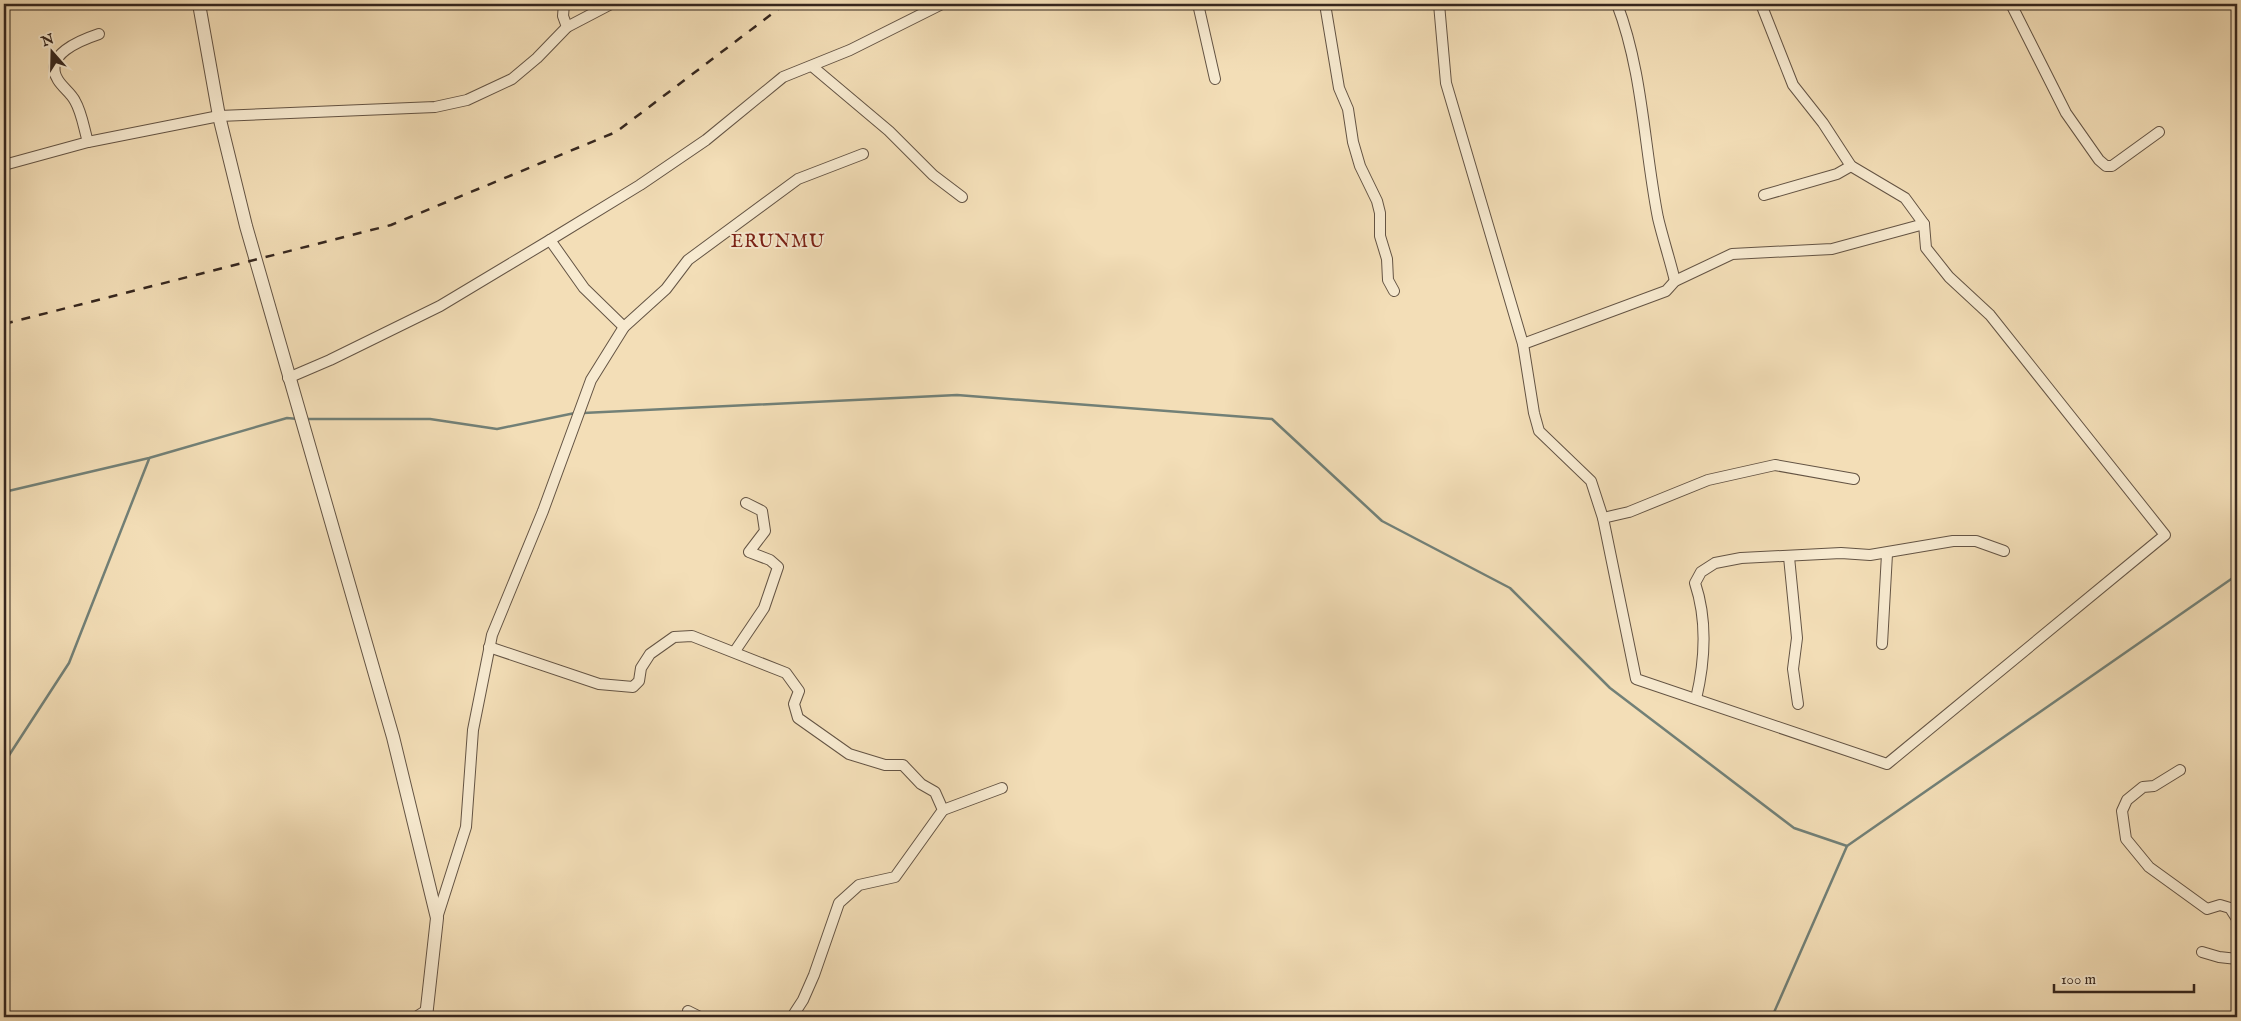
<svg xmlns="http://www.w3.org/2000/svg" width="2241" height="1021" font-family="'IM FELL English',serif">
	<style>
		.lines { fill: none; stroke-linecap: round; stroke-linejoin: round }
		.stream { stroke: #728077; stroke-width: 2.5 }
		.minor-casing { stroke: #645444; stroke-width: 12 }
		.tertiary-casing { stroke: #645444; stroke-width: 14 }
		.minor { stroke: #f7ead0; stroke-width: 10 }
		.tertiary { stroke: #f7ead0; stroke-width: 12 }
		.rail { stroke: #35261e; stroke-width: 2.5; stroke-dasharray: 9 9; stroke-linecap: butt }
		.labels { text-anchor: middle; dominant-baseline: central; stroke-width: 4; stroke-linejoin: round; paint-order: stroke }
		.quarter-label { font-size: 18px; letter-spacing: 1px; fill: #7a1f14; stroke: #f7ead0 }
	</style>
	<rect width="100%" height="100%" fill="#f3deb7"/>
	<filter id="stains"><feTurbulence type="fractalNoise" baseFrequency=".004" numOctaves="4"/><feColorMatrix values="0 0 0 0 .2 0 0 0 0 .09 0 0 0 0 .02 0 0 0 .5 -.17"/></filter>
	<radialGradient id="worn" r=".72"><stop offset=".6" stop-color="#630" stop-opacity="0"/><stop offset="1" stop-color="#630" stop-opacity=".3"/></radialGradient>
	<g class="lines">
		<g class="stream">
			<path d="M583 413 957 395 1272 419 1382 521 1510 588 1610 688 1794 828 1847 846"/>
			<path d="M306 419H430L497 429 575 413"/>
			<path d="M4 492 149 458 287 418 298 419"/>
			<path d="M4 763 69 663 149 459"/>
			<path d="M1772 1017 1847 846 2237 575"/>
		</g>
		<g class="minor-casing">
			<g id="minor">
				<path d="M564 4 563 16 567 27"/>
				<path d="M1198 4 1215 79"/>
				<path d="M1325 4 1339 88 1348 109 1353 142 1360 166 1377 201 1380 213V236L1387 259 1388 280 1394 291"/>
				<path d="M1439 4 1446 83 1523 344 1534 413 1539 431 1591 481 1603 518 1636 679 1887 764 2165 535 1990 315 1949 277 1926 248 1924 224 1905 198 1851 166 1823 123 1793 85 1761 4"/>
				<path d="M1617 4C1643 72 1644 147 1658 218 1663 239 1670 260 1675 281"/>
				<path d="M2011 4 2066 113 2099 160 2106 166H2112L2159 132"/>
				<path d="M813 67 889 131 933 175 962 197"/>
				<path d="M88 142C84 129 82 113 75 101 71 93 63 88 58 80 42 55 81 40 99 34"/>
				<path d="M4 165 88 142 219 116 435 107 467 100 512 79 537 58 567 27 611 4"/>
				<path d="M1764 195 1837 174 1851 166"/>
				<path d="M550 240 584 288 624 327"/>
				<path d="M1523 344 1666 291 1675 281 1732 254 1832 249 1924 224"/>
				<path d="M288 378 330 360 440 306 550 240 640 185 706 140 783 77 850 50 942 4"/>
				<path d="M1603 518 1629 512 1708 480 1775 465 1854 479"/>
				<path d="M1789 557 1797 638 1793 669 1798 704"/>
				<path d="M1882 644 1887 554"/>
				<path d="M489 647 599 684 633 687 639 681 641 668 650 654 674 637 692 636 786 673 799 691 794 704 798 718 849 754 885 765H903L921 784 935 792 943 810 895 877 859 885 839 903 814 975 803 1000 792 1017"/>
				<path d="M735 651 764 608 778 567 770 560 749 552 765 531 762 511 746 503"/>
				<path d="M1696 699C1705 661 1708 622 1695 583L1701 572 1715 563 1741 558 1841 553 1870 555 1953 541H1976L2004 551"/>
				<path d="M2180 770 2154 786 2143 787 2127 800 2122 811 2126 839 2149 867 2207 909 2220 905 2230 908 2237 919"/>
				<path d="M943 810 1002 788"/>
				<path d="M437 918 466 827 473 730 492 635 543 511 591 380 624 327 666 289 688 260 798 179 863 154"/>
				<path d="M2202 952 2219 957 2237 959"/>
				<path d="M688 1011 700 1017"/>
				<path d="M416 1017 427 1010"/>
			</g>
		</g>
		<g class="tertiary-casing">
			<path id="tertiary" d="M199 4 219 116 246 226 393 737 437 918 426 1017"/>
		</g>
		<use href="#minor" class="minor"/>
		<use href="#tertiary" class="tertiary"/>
		<path class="rail" d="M4 324 391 225 616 132 785 4"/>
	</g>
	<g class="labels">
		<g class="quarter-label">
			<text x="778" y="242">ERUNMU</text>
		</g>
	</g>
	<rect width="2241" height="1021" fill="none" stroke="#f3deb7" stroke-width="20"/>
	<rect x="5" y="5" width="2231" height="1011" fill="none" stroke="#35261e" stroke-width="2.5"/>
	<rect x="10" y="10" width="2221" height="1001" fill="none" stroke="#35261e"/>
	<g transform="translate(52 52) rotate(340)" stroke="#f7ead0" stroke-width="4" paint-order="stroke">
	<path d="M0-4L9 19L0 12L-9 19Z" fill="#35261e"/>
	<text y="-8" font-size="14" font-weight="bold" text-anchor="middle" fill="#35261e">N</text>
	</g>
	<path d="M2054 984v8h140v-8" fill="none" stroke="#35261e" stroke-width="2.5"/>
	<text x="2061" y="984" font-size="15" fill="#35261e" stroke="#f7ead0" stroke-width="4" paint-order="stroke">100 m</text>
	<rect width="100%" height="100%" filter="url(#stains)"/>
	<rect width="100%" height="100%" fill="url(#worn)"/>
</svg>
